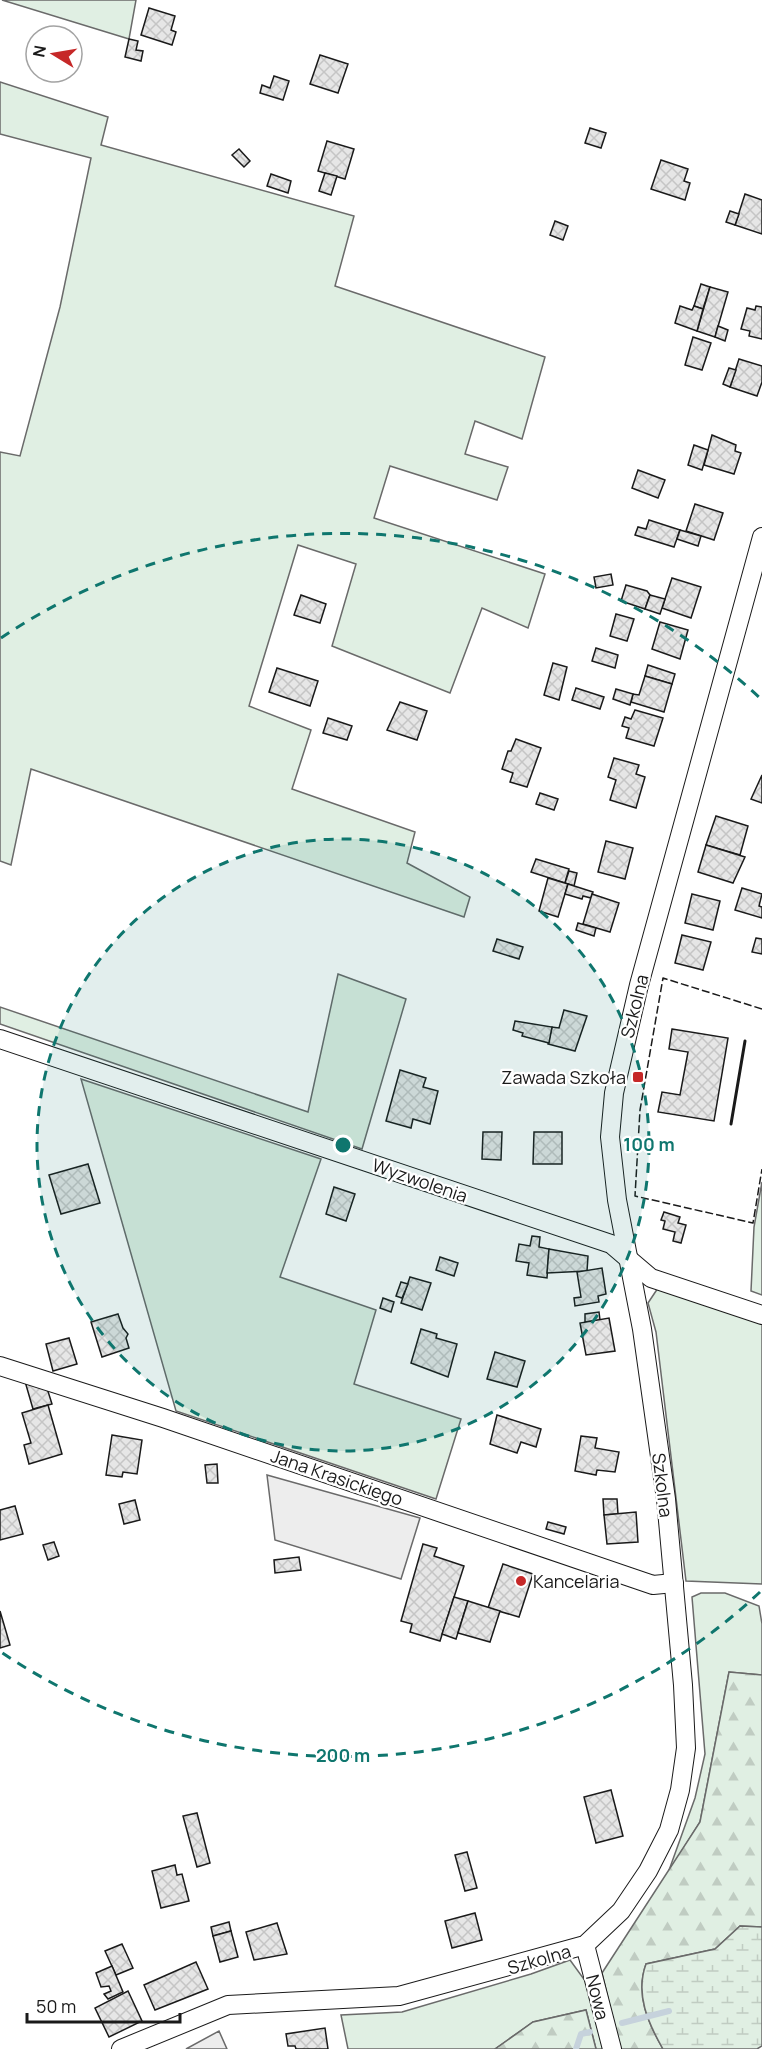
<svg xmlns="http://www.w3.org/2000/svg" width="762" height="2049" font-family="Manrope,sans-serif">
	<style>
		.grass { fill: #e0efe3; stroke: #6a6a6a; stroke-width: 1.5 }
		.forest { fill: url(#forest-firs); stroke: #6a6a6a; stroke-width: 1.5 }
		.wetland { fill: url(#wetland-marsh); stroke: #6a6a6a; stroke-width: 1.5 }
		.parking { fill: #ededed; stroke: #6a6a6a; stroke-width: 1.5 }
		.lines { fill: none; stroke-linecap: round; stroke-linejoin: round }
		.stream { stroke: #c6d2dc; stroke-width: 6 }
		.building { fill: url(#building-cross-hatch); stroke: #1a1a1a; stroke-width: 1.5 }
		.street-casing { stroke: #1a1a1a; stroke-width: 20 }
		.street { stroke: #fff; stroke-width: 18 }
		.fence { stroke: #1a1a1a; stroke-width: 1.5; stroke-dasharray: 8 3; stroke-linecap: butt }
		.wall { stroke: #1a1a1a; stroke-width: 3 }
		.ring { fill: none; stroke: #0f766e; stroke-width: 3; stroke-dasharray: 10 8 }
		.poi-dot { fill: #c62828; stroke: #fff; stroke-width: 2 }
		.labels { text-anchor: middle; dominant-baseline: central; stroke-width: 4.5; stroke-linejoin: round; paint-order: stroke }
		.street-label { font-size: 18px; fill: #1a1a1a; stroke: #fff }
		.poi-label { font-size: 18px; fill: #1a1a1a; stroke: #fff; text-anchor: end }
		.centre { fill: #0f766e; stroke: #fff; stroke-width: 3 }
		.ring-label { font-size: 18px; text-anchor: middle; font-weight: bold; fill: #0f766e; stroke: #fff; stroke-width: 4.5; stroke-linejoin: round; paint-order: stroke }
	</style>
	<defs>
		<pattern id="forest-firs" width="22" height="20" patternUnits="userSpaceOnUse" patternTransform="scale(1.5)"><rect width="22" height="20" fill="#e0efe3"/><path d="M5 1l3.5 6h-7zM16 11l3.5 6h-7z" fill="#c0ccc2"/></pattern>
		<pattern id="wetland-marsh" width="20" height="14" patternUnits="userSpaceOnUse" patternTransform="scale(1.5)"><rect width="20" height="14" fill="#e0efe3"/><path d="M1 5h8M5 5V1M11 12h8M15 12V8" fill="none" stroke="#c0ccc2"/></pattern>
		<pattern id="building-cross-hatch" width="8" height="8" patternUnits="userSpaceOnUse" patternTransform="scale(1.5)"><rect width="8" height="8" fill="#e6e6e6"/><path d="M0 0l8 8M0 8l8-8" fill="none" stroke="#c5c5c5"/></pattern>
	</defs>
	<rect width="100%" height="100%" fill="#fff"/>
	<g class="grass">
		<path d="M2 0H136L129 39Z"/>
		<path d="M0 82 108 117 101 145 354 216 335 286 545 357 522 439 475 421 465 454 508 467 497 500 390 466 374 518 545 574 528 628 482 608 450 693 332 646 356 564 298 545 249 706 311 730 292 789 415 832 407 863 470 897 464 917 31 769 11 865 0 861V452L20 456 60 307 91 158 0 134Z"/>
		<path d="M338 974 406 999 362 1149 0 1024V1007L308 1112Z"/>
		<path d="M81 1079 321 1159 280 1277 376 1310 354 1384 461 1419 436 1499 176 1411Z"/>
		<path d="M762 1182V1295L751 1291 754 1227Z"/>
		<path d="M658 1288 762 1322V1584L686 1581 656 1332 648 1303Z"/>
		<path d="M701 1593H725L759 1606 762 1624V1675L729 1672 700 1822 668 1873 695 1798 705 1754 692 1597Z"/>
		<path d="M570 1960 586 1982 603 2049H596L586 2010 533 2022 495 2049H348L341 2015 402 2012 531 1974Z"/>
	</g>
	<g class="forest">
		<path d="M729 1672 762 1675V1927L740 1926 715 1949 646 1964C635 1994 648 2023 663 2049H620L602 1973 700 1822Z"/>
		<path d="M586 2010 596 2049H495L533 2022Z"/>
	</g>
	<path class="wetland" d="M740 1926 762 1927V2046L757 2049H663C648 2023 635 1994 646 1964L715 1949Z"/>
	<g class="parking">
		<path d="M267 1475 420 1518 401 1579 275 1540Z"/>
		<path d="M219 2031 227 2049H186Z"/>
	</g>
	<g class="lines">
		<g class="stream">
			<path d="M622 2023 669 2011"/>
			<path d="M576 2049 581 2034 590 2032"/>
		</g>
	</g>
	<g class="building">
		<path d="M149 8 175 16 171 30 176 32 172 45 141 35Z"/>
		<path d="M129 39 138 41 136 50 143 51 141 61 125 57Z"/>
		<path d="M320 55 348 64 338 93 310 84Z"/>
		<path d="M274 76 289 81 283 100 260 93 262 85 270 88Z"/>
		<path d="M590 128 606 133 601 148 585 143Z"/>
		<path d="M327 141 354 149 345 179 318 171Z"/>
		<path d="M239 149 250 161 244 167 232 155Z"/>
		<path d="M661 160 688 169 684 181 690 183 685 200 651 189Z"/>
		<path d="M325 173 337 176 331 195 319 191Z"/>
		<path d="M271 174 291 181 288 193 267 186Z"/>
		<path d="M745 194 762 200V234L735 225Z"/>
		<path d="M730 211 739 214 735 225 726 222Z"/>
		<path d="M555 221 568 226 563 240 550 235Z"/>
		<path d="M701 284 710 287 703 309 694 306Z"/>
		<path d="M710 287 728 292 715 337 697 331Z"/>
		<path d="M680 306 692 310 694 306 703 309 697 331 675 323Z"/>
		<path d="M756 306 762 307V339L749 336 750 331 741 329 747 308 755 310Z"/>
		<path d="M718 326 728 330 725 341 715 337Z"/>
		<path d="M693 337 711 343 702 370 685 365Z"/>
		<path d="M739 359 762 366V382L757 396 730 387Z"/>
		<path d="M729 368 736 370 730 387 723 384Z"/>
		<path d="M712 435 736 445 735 451 741 453 734 474 704 465Z"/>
		<path d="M694 445 708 450 702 470 688 465Z"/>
		<path d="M638 470 665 480 658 498 632 488Z"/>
		<path d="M695 504 723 513 714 540 686 531Z"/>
		<path d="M649 520 680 530 674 547 635 535 638 527 646 529Z"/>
		<path d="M680 530 701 536 698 546 677 539Z"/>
		<path d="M611 574 613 585 596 588 594 577Z"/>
		<path d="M672 578 701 587 691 618 662 608Z"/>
		<path d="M626 585 647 591 650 595 645 609 621 601Z"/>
		<path d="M301 595 326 604 320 623 294 615Z"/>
		<path d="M650 595 665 599 660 614 645 609Z"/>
		<path d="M616 614 634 619 627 641 610 636Z"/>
		<path d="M660 622 688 630 680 659 652 649Z"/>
		<path d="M596 648 618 655 615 668 592 661Z"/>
		<path d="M553 663 567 667 559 700 544 695Z"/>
		<path d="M648 665 675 674 672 684 645 676Z"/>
		<path d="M277 668 318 681 310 706 269 692Z"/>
		<path d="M645 676 672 684 664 712 631 702 633 694 639 695Z"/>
		<path d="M576 688 604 697 600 709 572 700Z"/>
		<path d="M616 689 633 694 630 705 613 699Z"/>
		<path d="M400 702 427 711 417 740 387 730Z"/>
		<path d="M635 710 663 718 654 746 626 738 629 728 622 726 625 717 631 719Z"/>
		<path d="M328 718 352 726 347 740 323 733Z"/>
		<path d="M516 739 541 748 527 787 510 782 513 773 502 769 508 751H511Z"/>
		<path d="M614 758 639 765 636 774 645 777 636 808 610 800 616 780 608 777Z"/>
		<path d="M762 775V803L751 799Z"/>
		<path d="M540 793 558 799 554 810 536 804Z"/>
		<path d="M716 816 748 826 740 855 706 845Z"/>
		<path d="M606 841 633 848 625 879 598 872Z"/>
		<path d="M706 845 745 857 733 883 698 872Z"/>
		<path d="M536 859 569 869 565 883 531 872Z"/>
		<path d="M569 871 577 873 574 886 565 883Z"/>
		<path d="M548 878 568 884 558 917 539 911Z"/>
		<path d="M568 884 593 892 591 898 583 896 582 899 565 894Z"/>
		<path d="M742 888 762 894 759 906 762 907V918L735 910Z"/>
		<path d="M592 894 619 903 610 932 583 924Z"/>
		<path d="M692 894 720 901 713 930 685 923Z"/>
		<path d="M578 923 596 928 594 936 576 930Z"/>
		<path d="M682 935 711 942 703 970 675 963Z"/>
		<path d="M756 938 762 939V954L752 952Z"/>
		<path d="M497 939 523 947 519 959 493 951Z"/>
		<path d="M564 1010 587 1016 575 1051 548 1044 552 1027 559 1028Z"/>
		<path d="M515 1021 552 1027 549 1043 522 1036 523 1033 513 1030Z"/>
		<path d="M672 1029 728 1038 714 1121 658 1112 662 1092 680 1095 688 1052 669 1049Z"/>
		<path d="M400 1070 426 1078 423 1087 438 1091 430 1124 413 1119 411 1128 386 1121Z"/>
		<path d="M483 1132H502L501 1160 482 1159Z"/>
		<path d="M534 1132H562V1164H533Z"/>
		<path d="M88 1164 100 1203 61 1214 49 1175Z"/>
		<path d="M334 1187 355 1194 346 1221 326 1214Z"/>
		<path d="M664 1212 680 1217 678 1223 686 1225 681 1243 673 1241 675 1232 663 1229 665 1221 661 1220Z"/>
		<path d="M532 1236 540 1237 539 1247 549 1249 547 1278 527 1275 529 1263 516 1261 519 1244 530 1246Z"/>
		<path d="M549 1249 588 1256 587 1271 547 1273Z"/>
		<path d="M440 1257 458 1263 454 1276 436 1270Z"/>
		<path d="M602 1268 606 1294 598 1296 599 1302 575 1306 574 1298 581 1297 577 1272Z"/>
		<path d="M410 1277 431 1283 422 1310 401 1303Z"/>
		<path d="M401 1282 408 1284 402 1298 396 1296Z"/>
		<path d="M383 1298 394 1302 391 1312 380 1308Z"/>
		<path d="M599 1312 600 1320 585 1322V1314Z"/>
		<path d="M118 1314 123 1328 128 1334 126 1338 129 1348 102 1357 91 1322Z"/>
		<path d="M609 1318 615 1351 586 1355 580 1323Z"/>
		<path d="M421 1329 437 1334 436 1338 457 1344 448 1377 411 1363Z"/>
		<path d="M69 1338 77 1364 53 1371 46 1344Z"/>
		<path d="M495 1352 525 1361 517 1387 487 1379Z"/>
		<path d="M24 1378 46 1385 52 1404 33 1409Z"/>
		<path d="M48 1405 62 1454 29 1464 24 1445 31 1443 22 1413Z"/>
		<path d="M497 1415 541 1429 536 1447 521 1442 517 1453 490 1444Z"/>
		<path d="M112 1435 142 1440 137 1474 123 1472 122 1477 106 1475Z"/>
		<path d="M581 1436 597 1438 595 1448 619 1452 615 1472 597 1470 596 1475 575 1471Z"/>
		<path d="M217 1464 218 1483H207L205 1465Z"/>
		<path d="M603 1499H617L618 1514 604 1515Z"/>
		<path d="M135 1500 140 1520 124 1524 119 1504Z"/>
		<path d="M15 1506 23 1534 0 1540V1510Z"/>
		<path d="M636 1512 638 1542 607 1544 604 1515Z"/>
		<path d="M548 1522 566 1527 564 1534 546 1529Z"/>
		<path d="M54 1542 59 1556 48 1560 43 1545Z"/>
		<path d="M423 1544 437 1548 434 1556 464 1566 440 1641 410 1632 412 1624 401 1621Z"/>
		<path d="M299 1557 301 1570 275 1573 274 1560Z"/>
		<path d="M503 1564 533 1574 519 1617 488 1608Z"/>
		<path d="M454 1597 468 1601 456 1639 442 1634Z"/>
		<path d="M468 1601 500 1611 490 1642 458 1633Z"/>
		<path d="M0 1611 10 1645 0 1648Z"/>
		<path d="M611 1790 623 1836 596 1843 584 1797Z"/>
		<path d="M197 1813 210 1863 197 1867 183 1816Z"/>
		<path d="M467 1852 477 1888 465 1891 455 1855Z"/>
		<path d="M175 1865 177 1875 182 1874 189 1901 161 1908 152 1871Z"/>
		<path d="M475 1913 482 1940 452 1948 445 1921Z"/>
		<path d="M229 1922 231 1931 213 1936 211 1927Z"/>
		<path d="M277 1923 287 1954 254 1960 246 1932Z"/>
		<path d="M231 1931 238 1957 220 1962 213 1936Z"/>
		<path d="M122 1944 133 1968 116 1975 105 1951Z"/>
		<path d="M196 1962 208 1989 155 2010 144 1985Z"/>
		<path d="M112 1966 123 1992 108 1999 104 1994 111 1991 109 1986 101 1987 96 1973Z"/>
		<path d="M128 1991 142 2021 109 2037 95 2008Z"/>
		<path d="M325 2028 328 2049H296L295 2046H288L286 2034Z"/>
	</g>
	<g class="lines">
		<g class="street-casing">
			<g id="street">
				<path d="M0 1039 611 1244 651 1278 762 1315"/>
				<path d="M0 1366 163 1418 653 1585 674 1583"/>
				<path d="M585 1945 612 2049"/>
				<path d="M121 2049 228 2005 399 1996 585 1945 621 1911 648 1871 669 1830 680 1790 686 1748 683 1685 666 1499 642 1329 617 1200 610 1137 614 1093 639 985 762 537"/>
			</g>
		</g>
		<use href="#street" class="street"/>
		<path class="fence" d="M762 1009 663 978 640 1110 635 1196 753 1223 762 1169"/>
		<path class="wall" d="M731 1124 745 1041"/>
	</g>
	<circle cx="343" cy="1145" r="306" fill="#0f766e" fill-opacity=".12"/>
	<g class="ring">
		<circle cx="343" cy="1145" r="306"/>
		<path d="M760 1592A611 611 0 0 1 1 1652M1 638A611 611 0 0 1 760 698"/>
	</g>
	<g class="poi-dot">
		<rect x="632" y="1071" width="12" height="12" rx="3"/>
		<circle cx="521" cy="1581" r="6"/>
	</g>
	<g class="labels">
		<g class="street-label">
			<text transform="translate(634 1006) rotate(-76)">Szkolna</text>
			<text transform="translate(420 1180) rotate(19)">Wyzwolenia</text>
			<text transform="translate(337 1477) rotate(19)">Jana Krasickiego</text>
			<text transform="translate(663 1485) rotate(83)">Szkolna</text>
			<text transform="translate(539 1959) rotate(-16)">Szkolna</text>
			<text transform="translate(598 1997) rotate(76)">Nowa</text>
		</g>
		<g class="poi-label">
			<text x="626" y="1077">Zawada Szkoła</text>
			<text x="533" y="1581" text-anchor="start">Kancelaria</text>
		</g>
	</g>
	<circle cx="343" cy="1145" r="9" class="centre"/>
	<g class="ring-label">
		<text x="649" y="1151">100 m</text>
		<text x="343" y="1762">200 m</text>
	</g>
	<g transform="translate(54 54) rotate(281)"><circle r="28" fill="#ffffff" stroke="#a3a3a3" stroke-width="1.5"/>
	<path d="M0-4.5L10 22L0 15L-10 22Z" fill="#c62828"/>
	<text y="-9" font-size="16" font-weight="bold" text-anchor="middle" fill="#1a1a1a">N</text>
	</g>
	<path d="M27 2013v9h153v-9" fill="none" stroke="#1a1a1a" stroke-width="3"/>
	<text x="36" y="2013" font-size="18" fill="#1a1a1a" stroke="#ffffff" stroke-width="4.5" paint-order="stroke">50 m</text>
</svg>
